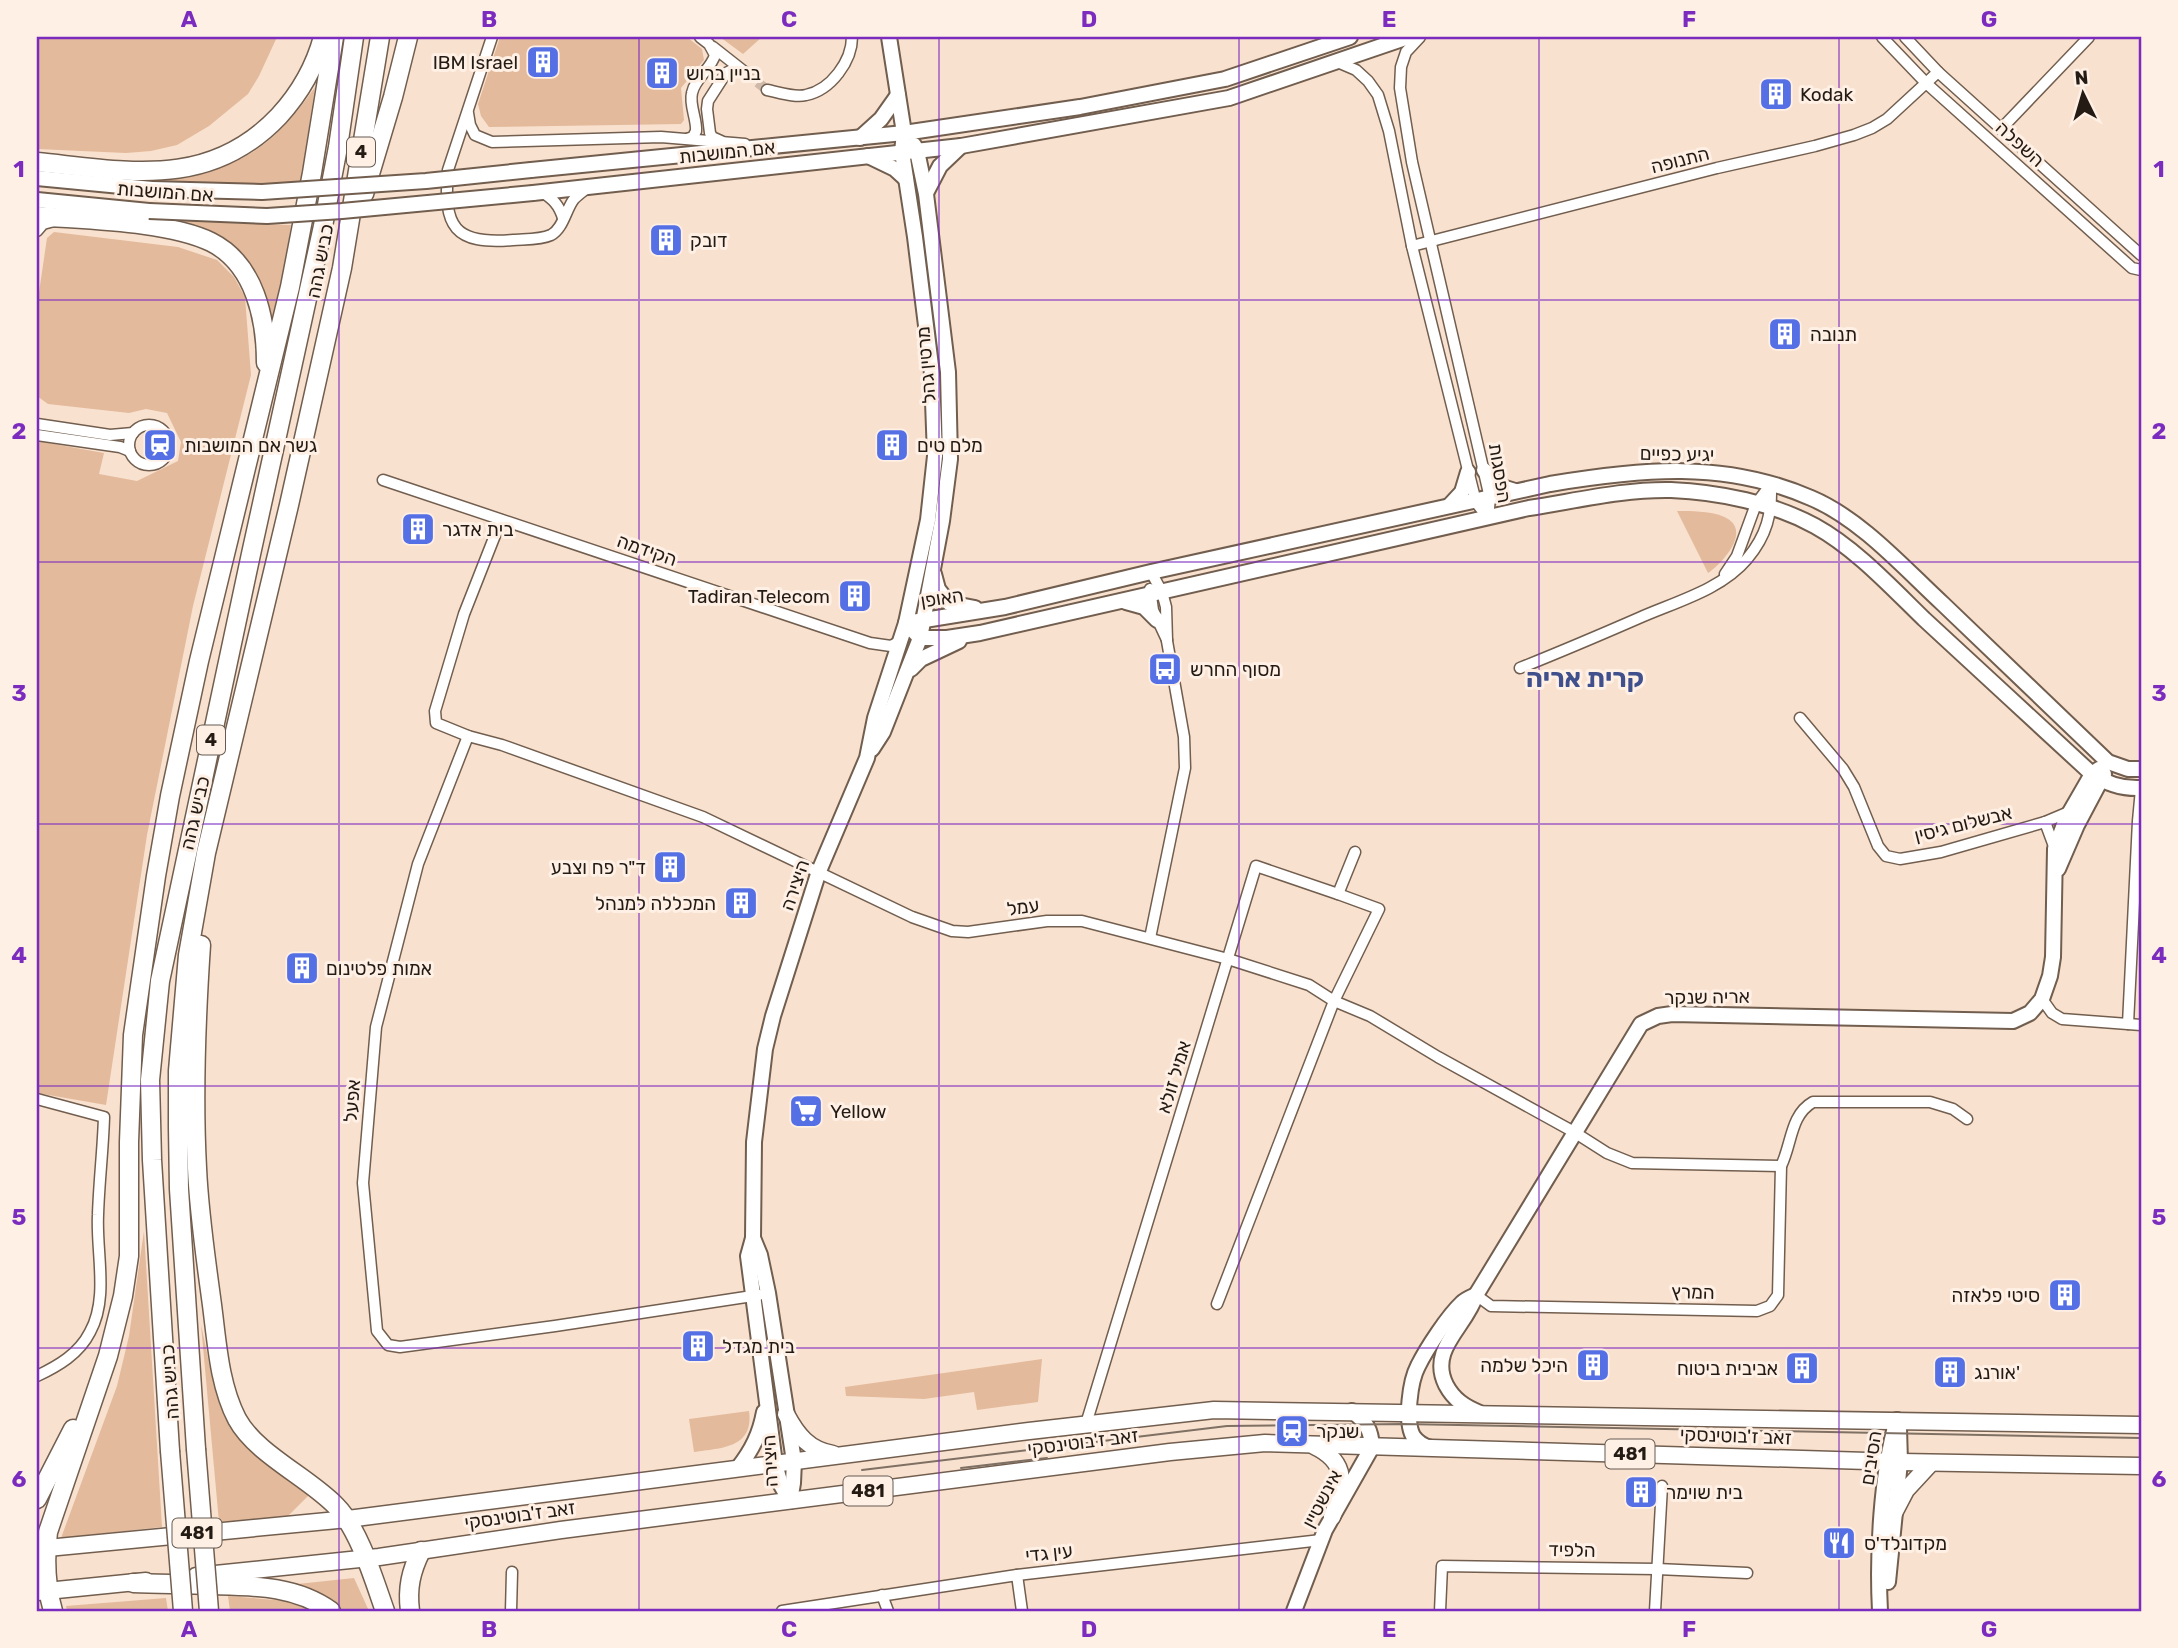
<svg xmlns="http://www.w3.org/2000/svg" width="2178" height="1648" font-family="Rubik,Heebo,sans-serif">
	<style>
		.green { fill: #e3ba9b }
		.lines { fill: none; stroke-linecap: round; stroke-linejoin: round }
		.street-tunnel { stroke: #ceb9aa; stroke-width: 10; stroke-dasharray: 10 5; stroke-linecap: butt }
		.street-casing { stroke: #725e4e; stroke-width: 13 }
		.secondary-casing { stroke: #725e4e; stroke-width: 18 }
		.primary-casing { stroke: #725e4e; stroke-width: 19 }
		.highway-casing { stroke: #725e4e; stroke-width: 21 }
		.street { stroke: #fff; stroke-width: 10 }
		.secondary { stroke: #fff; stroke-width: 14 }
		.primary { stroke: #fff; stroke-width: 16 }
		.highway { stroke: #fff; stroke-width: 18 }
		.tram { stroke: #7f7064; stroke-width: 2 }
		.secondary-bridge-casing { stroke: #725e4e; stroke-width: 18; stroke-linecap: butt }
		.highway-bridge-casing { stroke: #725e4e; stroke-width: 21; stroke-linecap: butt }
		.secondary-bridge { stroke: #fff; stroke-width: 14 }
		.highway-bridge { stroke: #fff; stroke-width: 18 }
		.grid { fill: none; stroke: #7b2cbf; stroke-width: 2; stroke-opacity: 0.55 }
		.labels { text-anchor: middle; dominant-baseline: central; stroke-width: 6; stroke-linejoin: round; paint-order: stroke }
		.shield { fill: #fff0e5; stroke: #655b53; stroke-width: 2 }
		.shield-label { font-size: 18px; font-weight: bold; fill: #231b14 }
		.poi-label { font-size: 19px; fill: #231b14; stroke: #fff0e5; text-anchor: start }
		.street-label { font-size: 19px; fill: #231b14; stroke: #fff0e5 }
		.district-label { font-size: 26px; font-weight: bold; fill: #40508c; stroke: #fff0e5 }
		.neatline { fill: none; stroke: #7b2cbf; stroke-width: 2.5 }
		.grid-label { font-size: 23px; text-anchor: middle; font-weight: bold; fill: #7b2cbf }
	</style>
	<rect width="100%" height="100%" fill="#f9e1cf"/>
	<g class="green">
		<path d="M37 37H277L259 76 248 94 209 126 177 145 151 151 126 153 37 149Z"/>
		<path d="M500 37H687L702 49 704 60 681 88 684 120 681 124 489 127 481 116 478 104Z"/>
		<path d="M720 37H762L743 54Z"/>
		<path d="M315 87 300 186 265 187 137 183 143 174C170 172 199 173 225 165 264 153 293 119 315 87Z"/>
		<path d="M169 217 228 223 291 225 275 331 267 328 249 268 167 227Z"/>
		<path d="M54 232 178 247 217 260 234 277 245 297 251 375 193 606 147 835 106 1105 37 1093V441L104 453 99 474 137 481 178 461 181 442 167 413 146 409 129 413 48 404 37 396V306L47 238Z"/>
		<path d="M1677 511C1692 511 1708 511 1722 516 1754 528 1724 562 1708 573Z"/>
		<path d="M144 1231 162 1527 61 1538 117 1386 129 1336Z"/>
		<path d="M201 1325C208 1353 214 1403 231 1425 251 1453 282 1473 310 1494L286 1518 219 1522Z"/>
		<path d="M1042 1359 1038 1402 977 1410 974 1392 924 1399 846 1396 845 1387Z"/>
		<path d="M749 1411C754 1448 722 1448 694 1452L689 1419Z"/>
		<path d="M354 1578 369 1611H344C327 1596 309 1590 288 1585Z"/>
		<path d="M228 1596 287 1601 313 1611H230Z"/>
		<path d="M166 1598 168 1611H67L66 1606Z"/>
	</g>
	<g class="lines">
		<path class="street-tunnel" d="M746 73 767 90"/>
		<g class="street-casing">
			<g id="street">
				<path d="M492 37 448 170C443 227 454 245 513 240 524 239 540 240 551 235 563 229 566 209 574 199 578 195 582 192 587 188"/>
				<path d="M1420 37 1406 52 1401 67 1400 88 1412 162 1490 498 1488 518"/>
				<path d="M1882 37 1926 83 2132 268 2141 270"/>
				<path d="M1905 37 1938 72 2141 255"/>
				<path d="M713 47 746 73"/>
				<path d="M1335 61 1356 70 1368 81 1378 95 1389 131 1412 246 1474 494 1475 501 1488 518"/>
				<path d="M767 90C778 92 795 98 806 95 831 90 852 61 852 37"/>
				<path d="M468 113 470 125 475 135 492 142 661 137 745 144"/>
				<path d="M2001 129 2089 37"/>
				<path d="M687 139 693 137 696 131C697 119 689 105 692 93 695 78 711 69 715 55L709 44 700 37"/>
				<path d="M721 141 712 137 710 133 707 109 708 101 726 73 732 70 740 69"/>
				<path d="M542 192C553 199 559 205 563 218"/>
				<path d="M37 231 43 224 54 221"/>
				<path d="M1412 246 1717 168 1815 146 1854 135 1872 128 1887 119 1938 72"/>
				<path d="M37 424 110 435 133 433"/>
				<circle cx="149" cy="445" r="20"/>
				<path d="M37 435 120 447 130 451"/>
				<path d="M383 480 870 643 891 646 900 641"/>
				<path d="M501 520 464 614 435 711 436 723 468 736 502 745 703 817 912 917 952 931 968 932 1047 921H1082L1228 959 1309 985 1334 1001 1370 1016 1438 1057 1574 1132 1607 1153 1632 1163 1781 1166"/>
				<path d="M1725 574 1737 556 1756 504 1771 484"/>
				<path d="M1150 589 1153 610 1167 640"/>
				<path d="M1520 668C1560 652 1600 635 1639 618 1675 602 1721 590 1747 559 1767 535 1772 514 1771 484"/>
				<path d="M1800 718 1843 769 1854 787 1878 846 1886 856 1900 859 1941 852 2045 822 2071 811"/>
				<path d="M468 736 418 864 376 1027 363 1183 377 1331 388 1345 400 1347 555 1326 759 1295"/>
				<path d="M2045 822 2055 849"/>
				<path d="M1150 938 1185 768 1184 737 1167 641 1166 607 1162 592 1151 572"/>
				<path d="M2042 999 2052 1013 2062 1019 2141 1025"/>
				<path d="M2128 1024 2138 821 2141 789"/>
				<path d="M37 1099 104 1117C103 1150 99 1182 98 1215 96 1252 109 1298 90 1332 79 1354 58 1366 37 1376"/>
				<path d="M1476 1295 1491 1306 1757 1311 1770 1306 1778 1295 1781 1166C1792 1144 1790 1115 1813 1102H1930L1953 1109 1967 1119"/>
				<path d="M1217 1304 1334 1001 1379 909 1338 894"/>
				<path d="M1086 1424 1256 866 1338 894 1355 852"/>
				<path d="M1017 1575 1022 1611"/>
				<path d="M882 1595 888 1611"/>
				<path d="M511 1611 512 1572"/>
				<path d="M782 1611 1017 1575 1321 1540"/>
				<path d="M1440 1611 1442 1566 1657 1569 1747 1573"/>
				<path d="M1655 1611 1662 1486"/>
			</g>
		</g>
		<g class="secondary-casing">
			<g id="secondary">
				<path d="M860 138 881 119 898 95"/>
				<path d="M868 156 895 169 906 179"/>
				<path d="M531 170 904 133 1080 107 1225 79 1350 37"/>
				<path d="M37 178 152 189"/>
				<path d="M533 193 961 146 1229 98 1408 37"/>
				<path d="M926 193 940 166 961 146"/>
				<path d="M37 200 149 211"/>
				<path d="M1484 470 1499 486 1515 491"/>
				<path d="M1449 506 1462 492 1468 472"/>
				<path d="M934 574 938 589 949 603 975 608"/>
				<path d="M1126 602 1144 607 1157 620"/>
				<path d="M906 623 920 638H947L980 633 1529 508C1575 501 1624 489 1671 490 1719 492 1773 503 1815 526 1855 548 1891 587 1924 619 1980 670 2036 723 2092 774 2107 784 2123 789 2141 788"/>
				<path d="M906 623 1005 607 1151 572 1550 484C1641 469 1724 460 1811 498 1861 519 1904 568 1943 604 1998 657 2053 709 2108 762L2128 769H2141"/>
				<path d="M911 669 921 659 959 641"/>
				<path d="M872 749 883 732 920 638 942 521 950 459 948 372 926 194 917 151 914 145"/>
				<path d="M2058 869 2077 825 2104 774"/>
				<path d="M753 1238 760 1255 768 1293 794 1461 793 1483 790 1501"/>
				<path d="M1480 1413C1465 1407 1454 1400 1446 1385 1428 1349 1466 1327 1476 1295L1641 1024 1658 1016 1672 1014 2013 1021 2030 1013 2042 999 2050 976 2053 957 2055 849 2066 819 2092 774 2099 769"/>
				<path d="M1431 1448C1423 1446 1418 1443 1413 1436 1405 1421 1410 1381 1418 1366 1427 1348 1448 1316 1462 1303 1466 1299 1472 1297 1476 1295"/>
				<path d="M738 1468C752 1450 760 1434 764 1412"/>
				<path d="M790 1501 781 1485 775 1464 748 1256 753 1238 754 1142 765 1049 773 1016 819 871 867 758 875 718 906 623 928 520 935 456 932 374 915 237 902 152 904 133 889 37"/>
				<path d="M1888 1582 1900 1462 1899 1428"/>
				<path d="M1294 1611 1325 1530 1372 1447C1371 1429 1366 1422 1352 1411"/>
				<path d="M1880 1611C1877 1555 1881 1474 1897 1420"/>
			</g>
		</g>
		<g class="primary-casing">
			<g id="primary">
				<path d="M786 1414C797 1435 809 1450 833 1454"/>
				<path d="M1314 1446C1350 1463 1343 1486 1332 1517"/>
				<path d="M1894 1513 1906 1490 1931 1463"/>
				<path d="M37 1549 348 1519 1029 1431 1214 1410 2141 1425"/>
				<path d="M196 1576 379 1557 561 1530 1170 1452 1265 1443 1900 1462 2141 1466"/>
				<path d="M37 1592 146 1581"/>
			</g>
		</g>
		<g class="highway-casing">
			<g id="highway">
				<path d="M37 162C127 171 209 190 279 116 300 93 315 67 323 37"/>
				<path d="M364 194 393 97 408 37"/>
				<path d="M37 216C86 220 168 221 211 242 255 264 266 319 266 363"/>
				<path d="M201 945C196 1019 193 1094 197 1168 199 1214 206 1260 212 1305 217 1343 219 1384 237 1419 256 1454 308 1477 336 1506 359 1529 374 1580 385 1611"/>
				<path d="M196 1449 179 1189 178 1127V1071L188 955 206 853 289 505 342 268 380 37"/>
				<path d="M170 1451 152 1160 150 1080 160 981 251 554 323 226 338 147 354 37"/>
				<path d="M37 1499 73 1429"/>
				<path d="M133 1583C158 1584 184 1584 210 1585 252 1586 295 1585 331 1611"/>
				<path d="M53 1611C46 1587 45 1557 48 1532L108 1356 123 1296 129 1256V1142L133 1035 156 876 170 796 199 661 290 287 312 173 334 37"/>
				<path d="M410 1611C407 1588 411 1571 421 1551"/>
			</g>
		</g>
		<use href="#street" class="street"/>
		<use href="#secondary" class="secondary"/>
		<use href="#primary" class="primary"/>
		<use href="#highway" class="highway"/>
		<g class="tram">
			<path d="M961 1468 1047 1458"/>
			<path d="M862 1470 1227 1426 1403 1424 2141 1438"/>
		</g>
		<g class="secondary-bridge-casing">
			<g id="secondary-bridge">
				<path d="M152 189 262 192 426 181 531 170"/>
				<path d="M149 211 267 216 342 211 533 193"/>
			</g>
		</g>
		<g class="highway-bridge-casing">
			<g id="highway-bridge">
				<path d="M196 1449 209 1611"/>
				<path d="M170 1451 183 1611"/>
			</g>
		</g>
		<use href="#secondary-bridge" class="secondary-bridge"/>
		<use href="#highway-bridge" class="highway-bridge"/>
	</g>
	<path class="grid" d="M339 37V1611M639 37V1611M939 37V1611M1239 37V1611M1539 37V1611M1839 37V1611M37 300H2141M37 562H2141M37 824H2141M37 1086H2141M37 1348H2141"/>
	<defs>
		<g id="building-square" transform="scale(1.75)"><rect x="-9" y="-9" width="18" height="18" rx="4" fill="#556fe5" stroke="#fff0e5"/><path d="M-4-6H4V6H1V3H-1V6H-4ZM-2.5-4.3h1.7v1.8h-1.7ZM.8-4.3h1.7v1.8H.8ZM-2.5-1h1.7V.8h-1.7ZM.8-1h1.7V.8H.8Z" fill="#fff"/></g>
		<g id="station-square" transform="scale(1.75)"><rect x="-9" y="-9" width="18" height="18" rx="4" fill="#556fe5" stroke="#fff0e5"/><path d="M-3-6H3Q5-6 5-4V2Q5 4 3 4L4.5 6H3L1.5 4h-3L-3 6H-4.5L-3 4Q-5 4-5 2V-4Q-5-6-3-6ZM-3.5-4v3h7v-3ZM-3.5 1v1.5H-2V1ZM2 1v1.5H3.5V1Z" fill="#fff"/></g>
		<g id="bus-square" transform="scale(1.75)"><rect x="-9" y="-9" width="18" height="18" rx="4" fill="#556fe5" stroke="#fff0e5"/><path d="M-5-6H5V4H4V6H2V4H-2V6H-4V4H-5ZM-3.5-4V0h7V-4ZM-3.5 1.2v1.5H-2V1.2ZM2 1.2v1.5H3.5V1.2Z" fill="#fff"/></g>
		<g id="supermarket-square" transform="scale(1.75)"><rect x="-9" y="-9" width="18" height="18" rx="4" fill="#556fe5" stroke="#fff0e5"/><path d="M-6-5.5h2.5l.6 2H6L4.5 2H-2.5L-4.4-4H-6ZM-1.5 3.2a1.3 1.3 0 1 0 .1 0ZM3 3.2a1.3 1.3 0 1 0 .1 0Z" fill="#fff"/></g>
		<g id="restaurant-square" transform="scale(1.75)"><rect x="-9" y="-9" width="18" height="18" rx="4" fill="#556fe5" stroke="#fff0e5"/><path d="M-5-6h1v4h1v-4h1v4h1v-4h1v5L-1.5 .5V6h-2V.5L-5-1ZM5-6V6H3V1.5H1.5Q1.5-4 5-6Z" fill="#fff"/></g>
	</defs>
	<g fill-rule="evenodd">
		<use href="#building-square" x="543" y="62"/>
		<use href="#building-square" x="662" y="73"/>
		<use href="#building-square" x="1776" y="94"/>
		<use href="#building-square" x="666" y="240"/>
		<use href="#building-square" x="1785" y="334"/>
		<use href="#station-square" x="160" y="445"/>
		<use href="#building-square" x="892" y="445"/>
		<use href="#building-square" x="418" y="529"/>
		<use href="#building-square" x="855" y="596"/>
		<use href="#bus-square" x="1165" y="669"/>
		<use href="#building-square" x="670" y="867"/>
		<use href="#building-square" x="741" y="903"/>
		<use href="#building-square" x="302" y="968"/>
		<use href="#supermarket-square" x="806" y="1111"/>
		<use href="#building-square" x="2065" y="1295"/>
		<use href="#building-square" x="698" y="1346"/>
		<use href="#building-square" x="1593" y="1365"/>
		<use href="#building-square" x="1802" y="1368"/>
		<use href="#building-square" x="1950" y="1372"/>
		<use href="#station-square" x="1292" y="1431"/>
		<use href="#building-square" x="1641" y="1492"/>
		<use href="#restaurant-square" x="1839" y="1543"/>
	</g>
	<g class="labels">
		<g class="shield">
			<rect x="347" y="137.5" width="28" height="29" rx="5"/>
			<rect x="197" y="725.5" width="28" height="29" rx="5"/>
			<rect x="1605.5" y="1439.5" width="49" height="29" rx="5"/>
			<rect x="843.5" y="1476.5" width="49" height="29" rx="5"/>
			<rect x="172.5" y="1518.5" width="49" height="29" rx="5"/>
		</g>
		<g class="shield-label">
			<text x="361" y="152">4</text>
			<text x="211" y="740">4</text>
			<text x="1630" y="1454">481</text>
			<text x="868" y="1491">481</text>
			<text x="197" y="1533">481</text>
		</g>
		<g class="poi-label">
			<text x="518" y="62" text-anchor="end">IBM Israel</text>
			<text x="686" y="73">בניין ברוש</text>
			<text x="1800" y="94">Kodak</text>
			<text x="690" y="240">דובק</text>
			<text x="1810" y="334">תנובה</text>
			<text x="184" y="445">גשר אם המושבות</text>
			<text x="917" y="445">מלם טים</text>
			<text x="442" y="529">בית אדגר</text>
			<text x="830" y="596" text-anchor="end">Tadiran Telecom</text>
			<text x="1190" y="669">מסוף החרש</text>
			<text x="646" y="867" text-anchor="end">ד"ר פח וצבע</text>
			<text x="716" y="903" text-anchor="end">המכללה למנהל</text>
			<text x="326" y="968">אמות פלטינום</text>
			<text x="830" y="1111">Yellow</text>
			<text x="2040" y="1295" text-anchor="end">סיטי פלאזה</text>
			<text x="722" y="1346">בית מגדל</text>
			<text x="1568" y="1365" text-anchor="end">היכל שלמה</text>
			<text x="1778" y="1368" text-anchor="end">אביבית ביטוח</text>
			<text x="1974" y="1372">אורנג'</text>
			<text x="1316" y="1431">שנקר</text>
			<text x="1666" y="1492">בית שוימר</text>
			<text x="1864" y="1543">מקדונלד'ס</text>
		</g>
		<g class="street-label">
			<text transform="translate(2020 144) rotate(42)">השפלה</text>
			<text transform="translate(727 152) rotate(-6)">אם המושבות</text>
			<text transform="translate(1680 160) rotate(-14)">התנופה</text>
			<text transform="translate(165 192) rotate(4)">אם המושבות</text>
			<text transform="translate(320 261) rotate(-79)">כביש גהה</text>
			<text transform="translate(926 365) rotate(-95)">מרטין גהל</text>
			<text transform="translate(1677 454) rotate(1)">יגיע כפיים</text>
			<text transform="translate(1500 473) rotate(81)">הפסגות</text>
			<text transform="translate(647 550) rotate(19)">הקידמה</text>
			<text transform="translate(942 598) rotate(-9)">האופן</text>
			<text transform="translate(195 813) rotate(-77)">כביש גהה</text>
			<text transform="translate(1963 824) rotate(-14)">אבשלום גיסין</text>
			<text transform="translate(795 885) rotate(-71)">היצירה</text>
			<text transform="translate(1023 907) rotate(-8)">עמל</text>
			<text transform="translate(1707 997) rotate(-1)">אריה שנקר</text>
			<text transform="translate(1174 1077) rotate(-73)">אמיל זולא</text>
			<text transform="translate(352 1101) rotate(-85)">אפעל</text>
			<text transform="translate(1693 1292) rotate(1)">המרץ</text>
			<text transform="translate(170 1382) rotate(-94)">כביש גהה</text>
			<text transform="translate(1736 1436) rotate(2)">זאב ז'בוטינסקי</text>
			<text transform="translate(1083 1442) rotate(-7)">זאב ז'בוטינסקי</text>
			<text transform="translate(1871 1458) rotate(-81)">הסיבים</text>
			<text transform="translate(770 1461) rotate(-93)">היצירה</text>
			<text transform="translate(1322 1499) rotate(-62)">אינשטיין</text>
			<text transform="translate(520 1515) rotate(-8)">זאב ז'בוטינסקי</text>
			<text transform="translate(1572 1550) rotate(1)">הלפיד</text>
			<text transform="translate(1049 1553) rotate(-6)">עין גדי</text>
		</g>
		<g class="district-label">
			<text x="1585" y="678">קרית אריה</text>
		</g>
	</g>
	<rect width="2178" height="1648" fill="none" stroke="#fff0e5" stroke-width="77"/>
	<g transform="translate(2083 94) rotate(355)" stroke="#fff0e5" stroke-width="5" paint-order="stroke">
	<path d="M0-5L12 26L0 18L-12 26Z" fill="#231b14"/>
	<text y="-10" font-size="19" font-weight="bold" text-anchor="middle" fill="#231b14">N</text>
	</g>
	<rect x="38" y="38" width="2102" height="1572" class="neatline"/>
	<g class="grid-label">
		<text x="189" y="27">A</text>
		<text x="489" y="27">B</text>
		<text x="789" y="27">C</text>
		<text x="1089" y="27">D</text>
		<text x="1389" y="27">E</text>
		<text x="1689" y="27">F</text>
		<text x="1989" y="27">G</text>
		<text x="19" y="177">1</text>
		<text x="2159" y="177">1</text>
		<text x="19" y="439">2</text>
		<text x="2159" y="439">2</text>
		<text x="19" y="701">3</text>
		<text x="2159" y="701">3</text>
		<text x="19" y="963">4</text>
		<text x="2159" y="963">4</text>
		<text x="19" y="1225">5</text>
		<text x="2159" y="1225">5</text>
		<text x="19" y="1487">6</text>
		<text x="2159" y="1487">6</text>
		<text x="189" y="1637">A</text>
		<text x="489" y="1637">B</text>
		<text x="789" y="1637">C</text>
		<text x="1089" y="1637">D</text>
		<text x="1389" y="1637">E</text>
		<text x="1689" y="1637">F</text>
		<text x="1989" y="1637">G</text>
	</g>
</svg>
